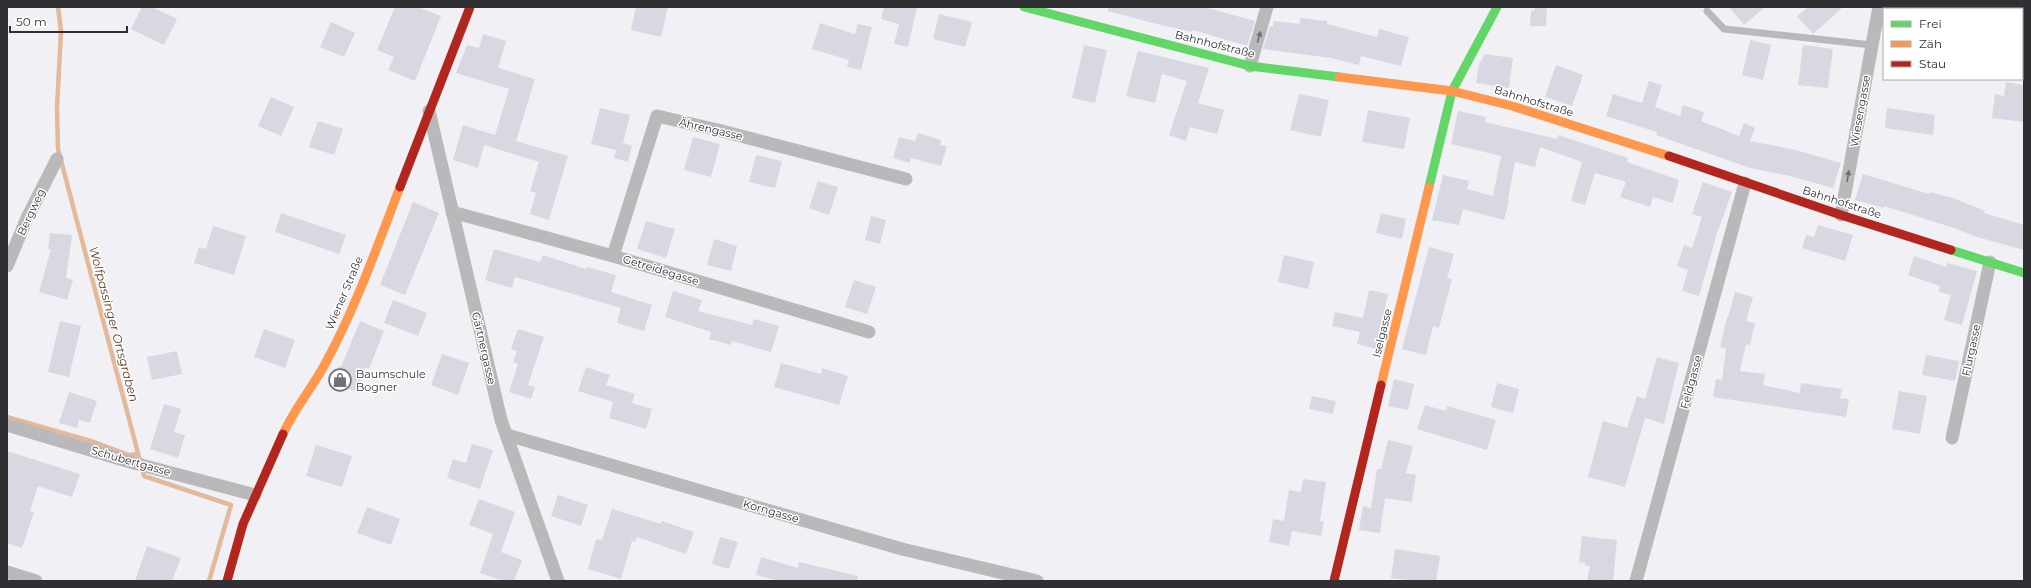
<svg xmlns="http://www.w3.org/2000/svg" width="2031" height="588" font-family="Montserrat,sans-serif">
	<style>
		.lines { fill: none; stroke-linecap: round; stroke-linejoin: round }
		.stream { stroke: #e3ba99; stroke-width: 4.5 }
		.building { fill: #d8d8e2 }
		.lane { stroke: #b9b8ba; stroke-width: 7 }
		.street { stroke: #b9b8ba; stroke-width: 13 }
		.fast { stroke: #63d668; stroke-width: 9 }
		.slow { stroke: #ff974d; stroke-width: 9 }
		.jam { stroke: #b3261e; stroke-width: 9 }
		.oneway { fill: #6e6d70 }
		.labels { text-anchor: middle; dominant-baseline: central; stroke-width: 3; stroke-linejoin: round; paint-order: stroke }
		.street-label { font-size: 11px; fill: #302f33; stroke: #fff }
		.poi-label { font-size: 11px; fill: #302f33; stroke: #fff; text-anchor: start }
		.water-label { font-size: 12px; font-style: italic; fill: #633c16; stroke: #fff }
	</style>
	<rect width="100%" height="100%" fill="#f0f0f5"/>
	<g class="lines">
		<g class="stream">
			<path d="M58 7 61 31 57 108 58 149 144 476 231 505 209 581"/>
			<path d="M7 417 94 442 129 455 138 454"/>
		</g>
	</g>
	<g class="building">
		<path d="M142 7H152L177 19 164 45 131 29Z"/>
		<path d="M395 7H418L441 16 415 81 388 70 394 57 377 50Z"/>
		<path d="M636 7H668L661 37 631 30Z"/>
		<path d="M884 7H917L908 47 894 44 899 24 881 19Z"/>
		<path d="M1108 7H1204L1255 21 1247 46 1193 30 1192 32 1153 23 1108 11Z"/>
		<path d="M1535 7H1547L1546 26H1530L1531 11H1534Z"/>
		<path d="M1729 7H1765L1744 25Z"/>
		<path d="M1808 7H1843L1813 34 1797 16Z"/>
		<path d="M939 14 972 22 965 47 933 39Z"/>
		<path d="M1300 18 1327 21V24L1377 37 1379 29 1409 37 1401 66 1361 56 1359 65 1331 58 1263 49 1270 26 1273 27 1274 21 1300 24Z"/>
		<path d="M331 22 355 33 344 57 320 47Z"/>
		<path d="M820 23 855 34 858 24 872 27 861 70 847 67 849 60 812 49Z"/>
		<path d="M483 34 506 41 498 68 535 79 516 141 568 156 549 220 530 214 536 193 530 191 539 162 484 145 478 168 453 160 463 125 495 135 509 89 456 73 467 45 479 48Z"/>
		<path d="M1750 40 1771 45 1763 80 1742 75Z"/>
		<path d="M1084 45 1107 50 1095 103 1072 98Z"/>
		<path d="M1803 45 1833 49 1828 88 1798 85Z"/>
		<path d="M1138 51 1209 68 1198 103 1224 110 1217 134 1190 127 1186 141 1169 135 1187 81 1162 74 1155 103 1126 96Z"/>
		<path d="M1485 54 1513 58 1509 88 1476 83 1479 64Z"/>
		<path d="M1556 65 1583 75 1572 106 1545 97Z"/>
		<path d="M1649 81 1662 85 1655 107 1680 116 1683 105 1704 112 1701 121 1739 136 1744 123 1755 128 1750 141 1796 150 1841 163 1833 188 1790 176 1750 168 1656 135 1657 132 1606 116 1613 94 1642 103Z"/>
		<path d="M2006 82 2024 85V122L1992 118 1995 94 2004 96Z"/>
		<path d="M1299 94 1329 100 1321 137 1290 130Z"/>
		<path d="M271 97 294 107 281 136 258 126Z"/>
		<path d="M600 108 630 115 623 143 632 146 628 162 614 158 616 150 591 144Z"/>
		<path d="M1887 108 1935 115 1933 135 1885 128Z"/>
		<path d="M1368 110 1410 118 1404 149 1362 142Z"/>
		<path d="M1458 111 1486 117 1485 122 1557 139 1558 135 1628 158 1627 162 1679 180 1673 203 1653 197 1650 207 1620 197 1626 182 1595 173 1585 205 1571 201 1582 162 1540 147 1535 167 1515 162 1508 200 1509 201 1504 220 1463 209 1459 225 1432 220 1443 175 1469 181 1467 189 1493 196 1501 156 1451 144Z"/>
		<path d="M318 121 343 129 334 155 309 147Z"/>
		<path d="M918 133 941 140 940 145 947 146 941 166 911 158 910 163 893 158 899 137 915 141Z"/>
		<path d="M693 137 720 144 711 177 684 170Z"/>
		<path d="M756 155 782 161 775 188 749 182Z"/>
		<path d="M1863 174 1929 194 1930 192 1953 198 1985 211 1984 213 2024 225V250L1977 237 1954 228 1884 206V208L1855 200Z"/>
		<path d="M818 181 838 187 829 215 809 208Z"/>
		<path d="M1703 182 1732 192 1717 233 1699 296 1682 291 1688 270 1677 266 1684 245 1692 248 1702 217 1692 214Z"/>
		<path d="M413 202 439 213 405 295 380 285Z"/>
		<path d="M281 213 346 235 339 254 275 232Z"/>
		<path d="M1381 213 1406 219 1402 239 1376 233Z"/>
		<path d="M871 216 886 220 880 244 865 240Z"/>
		<path d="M646 221 675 229 666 258 637 249Z"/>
		<path d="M1818 225 1853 235 1845 261 1802 248 1806 235 1814 237Z"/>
		<path d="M213 226 246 236 234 275 194 263 199 247 206 249Z"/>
		<path d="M50 233 72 235 66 278 73 280 67 300 39 292 51 249H48Z"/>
		<path d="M714 239 737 246 731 271 707 265Z"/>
		<path d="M1429 247 1454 254 1447 278 1452 279 1439 328 1433 326 1426 355 1402 349Z"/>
		<path d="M494 249 540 262 543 255 586 269 587 267 616 275 611 292 652 305 644 331 617 323 621 308 515 277 512 288 485 280Z"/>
		<path d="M1284 255 1314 262 1308 289 1278 282Z"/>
		<path d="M1914 256 1946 267 1947 263 1977 271 1962 325 1944 320 1951 295 1939 292 1940 286 1908 275Z"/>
		<path d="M854 280 876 287 867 314 845 307Z"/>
		<path d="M1369 290 1388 294 1376 349 1357 344 1360 332 1332 326 1335 312 1363 318Z"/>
		<path d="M673 291 702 300 698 311 752 325 754 319 779 326 771 352 732 341 731 345 709 339 711 332 665 317Z"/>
		<path d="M1735 292 1753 297 1746 321 1755 323 1750 345 1746 344 1740 371 1765 374 1763 385 1800 393 1801 383 1842 389 1840 398 1849 399 1846 417 1713 397 1716 379 1722 380 1726 349 1720 347 1727 317H1728Z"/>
		<path d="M393 300 427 313 418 336 384 323Z"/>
		<path d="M60 321 81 326 69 377 48 372Z"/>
		<path d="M360 321 384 331 369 369 365 367 358 392 334 384 339 366 341 367Z"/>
		<path d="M264 329 295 340 285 368 254 357Z"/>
		<path d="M518 329 544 337 528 385 535 387 531 399 509 392 518 364 513 362 517 351 511 349Z"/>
		<path d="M177 351 182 374 152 380 147 357Z"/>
		<path d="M442 354 469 363 458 395 431 385Z"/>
		<path d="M1926 355 1959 361 1955 381 1922 375Z"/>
		<path d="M1657 357 1679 363 1664 424 1645 418 1625 487 1588 477 1603 421 1627 428 1637 396 1645 399Z"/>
		<path d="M781 363 821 374 822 368 848 376 839 405 774 387Z"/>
		<path d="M586 367 610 375 606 385 635 394 632 403 652 409 646 429 609 418 613 402 578 391Z"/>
		<path d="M1394 379 1414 384 1408 410 1388 406Z"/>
		<path d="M1497 383 1519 389 1513 413 1491 407Z"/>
		<path d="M1899 391 1927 396 1920 434 1892 429Z"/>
		<path d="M69 392 97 401 90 423 79 420 77 428 59 423Z"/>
		<path d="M1312 396 1336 401 1333 414 1309 409Z"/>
		<path d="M164 404 181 409 174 432 185 435 178 458 150 449Z"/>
		<path d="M1425 405 1446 411 1447 406 1496 420 1487 450 1417 429Z"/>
		<path d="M1388 440 1413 446 1406 473 1416 475 1412 502 1385 498 1380 533 1359 530 1363 506 1371 508 1377 469H1381Z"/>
		<path d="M472 444 493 450 480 489 447 478 453 459 466 463Z"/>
		<path d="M316 445 352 456 342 487 306 476Z"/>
		<path d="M7 451 80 474 72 497 38 486 30 511 34 512 22 548 7 543Z"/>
		<path d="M1303 479 1326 482 1320 521 1324 522 1321 536 1292 531 1289 546 1269 542 1273 519 1284 521 1289 490 1301 492Z"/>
		<path d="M558 495 588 505 581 526 551 516Z"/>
		<path d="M479 499 515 512 501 552 522 560 514 581H503L480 573 493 534 469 525Z"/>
		<path d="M367 507 400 519 391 545 357 533Z"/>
		<path d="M612 509 661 524 662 521 694 532 686 554 637 537 635 542 632 541 621 579 588 569 596 539 602 540Z"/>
		<path d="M1582 536 1617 540 1613 581H1587L1590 566H1585V563L1579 562Z"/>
		<path d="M720 537 738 542 729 569 712 564Z"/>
		<path d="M147 546 181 558 172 581H135Z"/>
		<path d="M1395 549 1440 556 1436 581H1414L1391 578Z"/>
		<path d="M761 557 798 568 799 562 858 576 857 581H779L756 575Z"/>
	</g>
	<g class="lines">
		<path class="lane" d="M1707 11 1724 29 1872 45"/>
		<g class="street">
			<path d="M1250 66 1267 7"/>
			<path d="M429 111 501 420 558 581"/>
			<path d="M452 212 613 256 869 332"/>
			<path d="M1841 215 1879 7"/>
			<path d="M613 256 657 116 718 130 906 179"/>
			<path d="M7 266 27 218 57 159"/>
			<path d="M7 425 130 462 255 495"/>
			<path d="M507 435 902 549 1037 581"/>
			<path d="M1952 438 1990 262"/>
			<path d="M7 572 36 581"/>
			<path d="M1636 581 1745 183"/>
		</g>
		<g class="fast">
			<path d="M1024 7 1250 66 1339 77"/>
			<path d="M1429 187 1452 91 1497 7"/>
			<path d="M1951 250 2024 273"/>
		</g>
		<g class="slow">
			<path d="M1339 77 1452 91 1512 106 1669 156"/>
			<path d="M1381 385 1429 187"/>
			<path d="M283 434C294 409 312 388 325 364 356 307 377 247 400 187"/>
		</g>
		<g class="jam">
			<path d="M1669 156 1841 215 1951 250"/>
			<path d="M400 187 470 7"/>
			<path d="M227 581 243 524 283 434"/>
			<path d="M1334 581 1381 385"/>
		</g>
	</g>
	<defs><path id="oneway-solid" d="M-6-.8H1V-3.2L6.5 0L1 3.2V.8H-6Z"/></defs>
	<g class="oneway">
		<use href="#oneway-solid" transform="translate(1259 37) rotate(-74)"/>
		<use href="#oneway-solid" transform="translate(1848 176) rotate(-80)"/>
	</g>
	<defs>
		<g id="shop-ring" transform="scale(1.15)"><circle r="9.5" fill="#fff" stroke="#737377" stroke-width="1.5"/><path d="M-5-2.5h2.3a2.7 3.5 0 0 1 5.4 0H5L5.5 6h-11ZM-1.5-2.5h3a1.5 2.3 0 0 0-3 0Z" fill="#737377"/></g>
	</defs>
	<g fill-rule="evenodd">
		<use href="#shop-ring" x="340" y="380"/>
	</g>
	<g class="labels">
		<g class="street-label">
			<text transform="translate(1215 44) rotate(14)">Bahnhofstraße</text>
			<text transform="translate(1534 101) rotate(17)">Bahnhofstraße</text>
			<text transform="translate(1860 111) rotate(-80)">Wiesengasse</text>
			<text transform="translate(711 129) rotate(13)">Ährengasse</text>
			<text transform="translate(1842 202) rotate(18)">Bahnhofstraße</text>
			<text transform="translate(31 212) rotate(-65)">Bergweg</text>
			<text transform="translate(661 270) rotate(17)">Getreidegasse</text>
			<text transform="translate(344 293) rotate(-67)">Wiener Straße</text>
			<text transform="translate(1382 333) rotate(-76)">Iselgasse</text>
			<text transform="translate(484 348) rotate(77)">Gärtnergasse</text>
			<text transform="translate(1971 350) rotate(-78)">Flurgasse</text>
			<text transform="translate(1691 382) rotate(-75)">Feldgasse</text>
			<text transform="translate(131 461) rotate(16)">Schubertgasse</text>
			<text transform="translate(771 511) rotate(16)">Korngasse</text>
		</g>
		<g class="poi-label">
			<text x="356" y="374">Baumschule<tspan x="356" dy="13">Bogner</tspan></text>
		</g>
		<g class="water-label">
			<text transform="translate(114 324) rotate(75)">Wolfpassinger Ortsgraben</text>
		</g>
	</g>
	<rect width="2031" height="588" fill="none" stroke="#302f33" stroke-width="16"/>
	<rect x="1883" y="8" width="140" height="72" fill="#ffffff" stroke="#acacad"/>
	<rect x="1891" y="21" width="20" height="6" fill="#63d668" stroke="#acacad"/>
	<text x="1919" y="28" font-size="12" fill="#302f33">Frei</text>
	<rect x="1891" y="41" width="20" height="6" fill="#ff974d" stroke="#acacad"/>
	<text x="1919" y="48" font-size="12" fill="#302f33">Zäh</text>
	<rect x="1891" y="61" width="20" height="6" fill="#b3261e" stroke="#acacad"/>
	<text x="1919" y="68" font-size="12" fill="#302f33">Stau</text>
	<path d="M10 26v6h117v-6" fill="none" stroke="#302f33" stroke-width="2"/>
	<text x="16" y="26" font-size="12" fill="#302f33" stroke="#ffffff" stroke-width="3" paint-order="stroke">50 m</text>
</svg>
